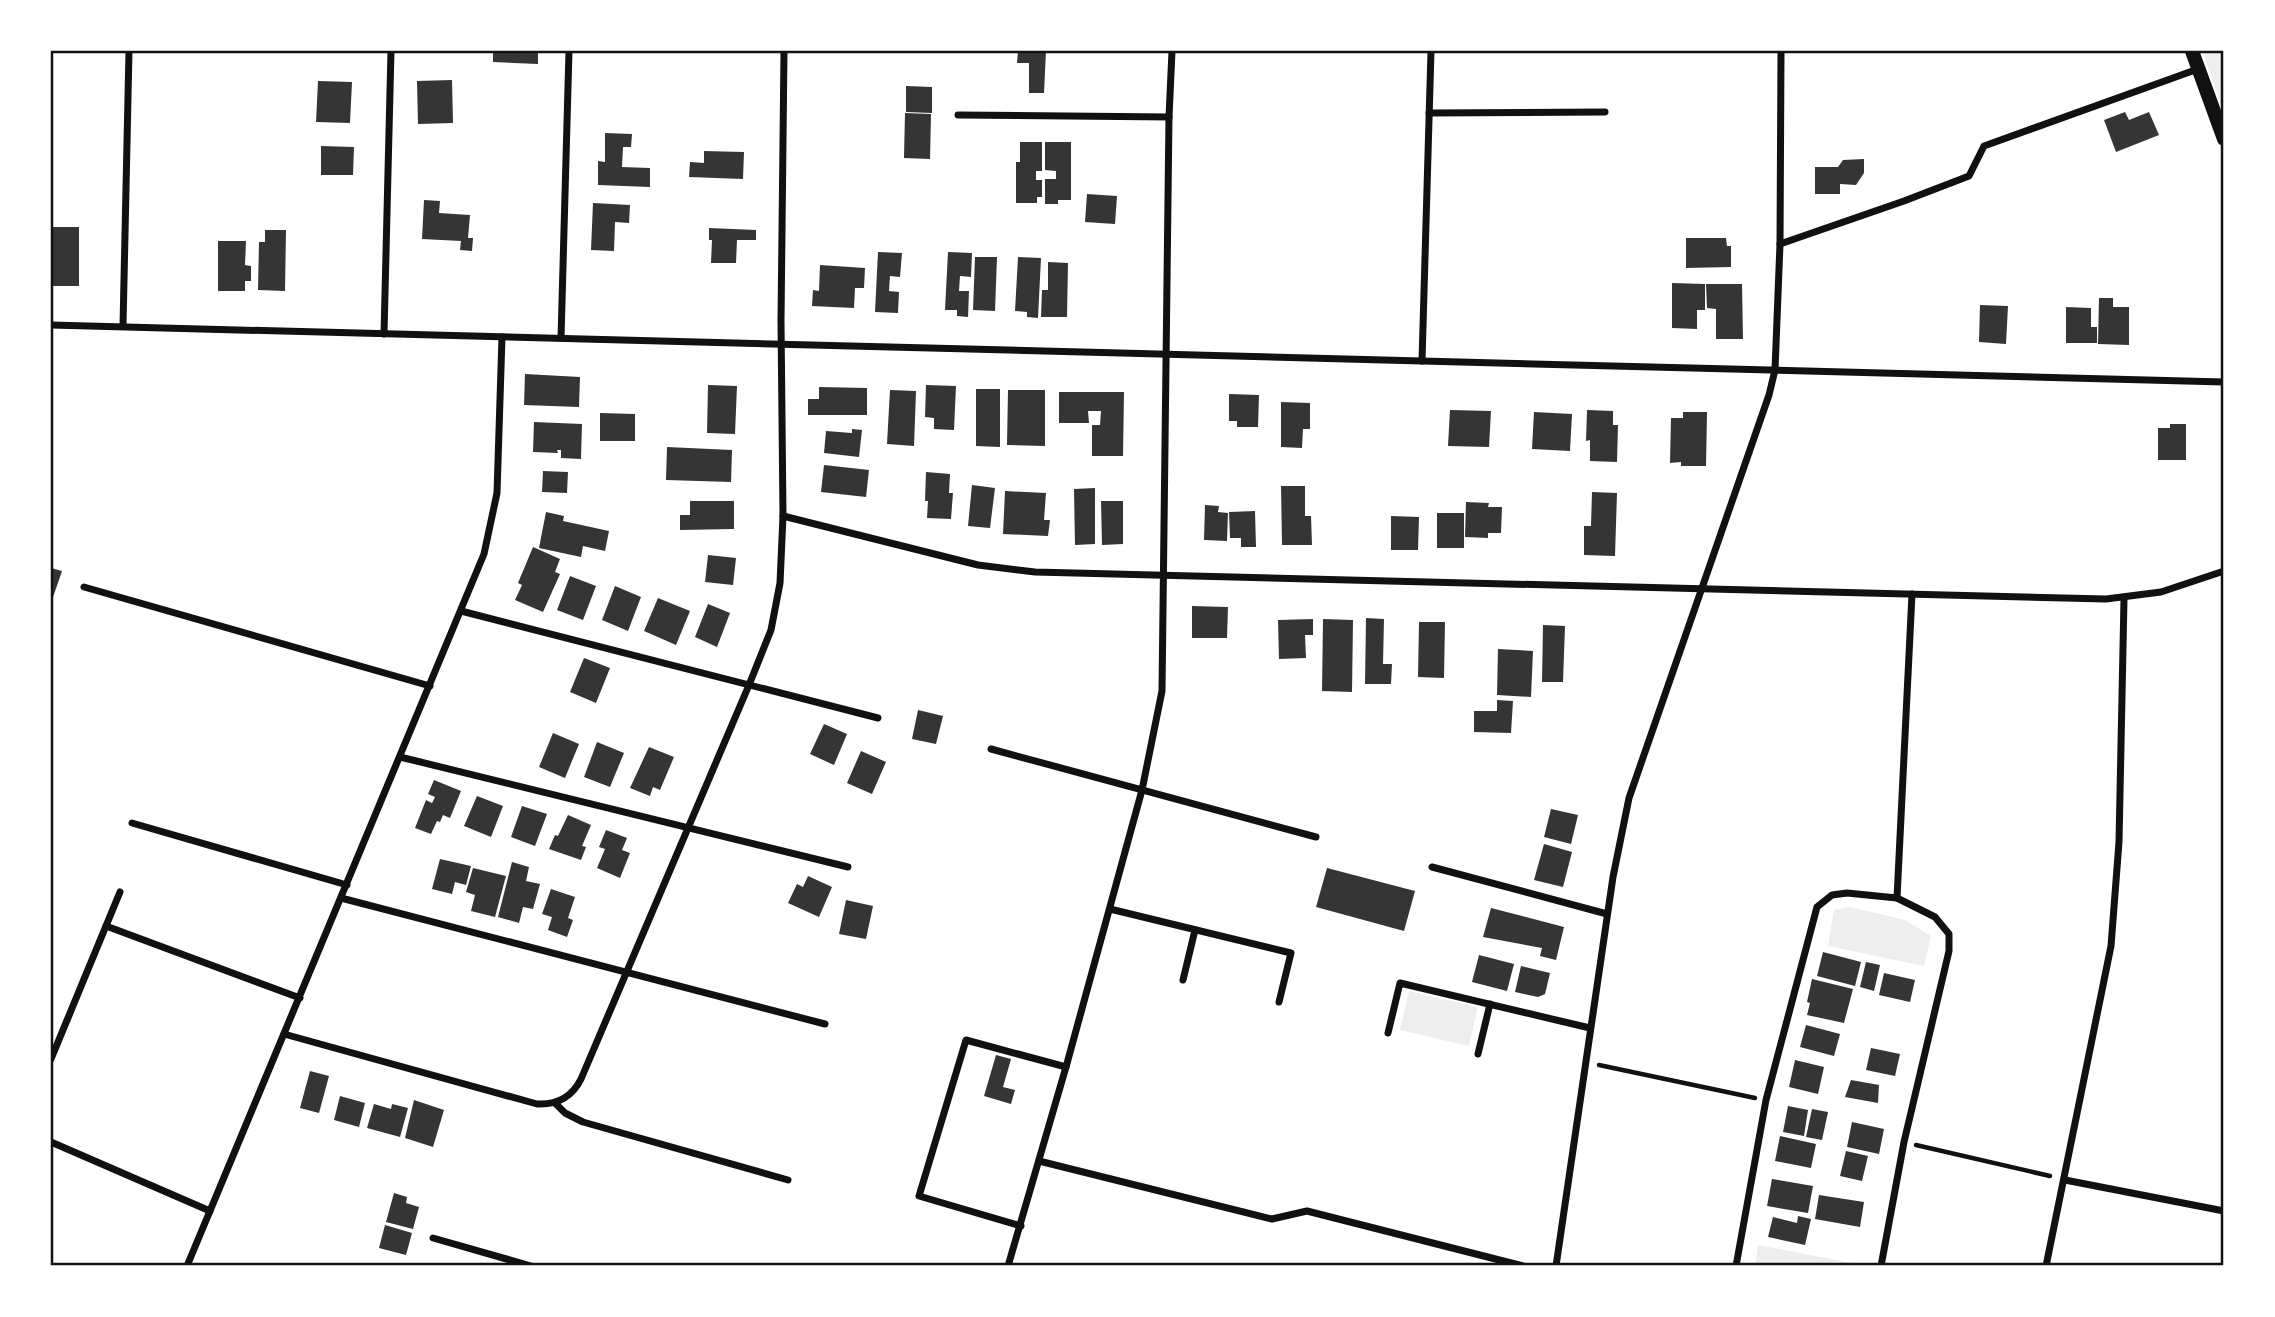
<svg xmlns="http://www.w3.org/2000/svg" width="2275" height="1317" font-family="Bitter,serif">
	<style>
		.green { fill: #eee }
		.building { fill: #353535 }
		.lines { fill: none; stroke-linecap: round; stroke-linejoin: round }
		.path { stroke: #111; stroke-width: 4.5 }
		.minor { stroke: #111; stroke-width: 7 }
		.secondary { stroke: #111; stroke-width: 14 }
		.neatline { fill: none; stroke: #111; stroke-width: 2.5 }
	</style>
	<rect width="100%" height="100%" fill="#fff"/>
	<g class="green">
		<path d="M2202 51H2224V112Z"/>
		<path d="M1850 907 1905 920 1931 936 1924 966 1828 946 1834 910Z"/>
		<path d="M1409 991 1478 1007 1469 1046 1400 1030Z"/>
		<path d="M1758 1245 1867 1266H1755Z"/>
	</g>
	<g class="building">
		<path d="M493 51H538V64L493 62Z"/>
		<path d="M1018 51H1046L1044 93H1029V63H1017Z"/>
		<path d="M452 80 453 123 418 124 417 81Z"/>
		<path d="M318 81 352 82 350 123 316 122Z"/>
		<path d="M906 86 932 87V113L906 112Z"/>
		<path d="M2125 112 2129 120 2149 112 2159 135 2116 152 2104 120Z"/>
		<path d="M905 113 931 114 930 159 904 158Z"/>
		<path d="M605 133 632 134 631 147H623L622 167 650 168V187L598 185V161L605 162Z"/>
		<path d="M1020 142H1042V171H1036V180H1042V197H1037V203H1016V162H1020Z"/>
		<path d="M1045 142H1071V200H1058V204H1045V179H1056V171L1045 170Z"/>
		<path d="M321 146 354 147 353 175H321Z"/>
		<path d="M704 151 744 152 743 179 689 177 690 162 704 163Z"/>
		<path d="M1864 159V173L1856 185 1840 184V194H1815V167H1838L1843 160Z"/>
		<path d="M1087 194 1117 196 1115 224 1085 222Z"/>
		<path d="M424 200 440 201 439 213 470 215 468 238H473L472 251 460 250 461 241 422 239Z"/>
		<path d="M593 203 630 205 629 223 615 222 614 251 591 250Z"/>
		<rect x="51" y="227" width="28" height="59"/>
		<path d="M709 228 756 230V240H737L736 263H711L712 240H709Z"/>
		<path d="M265 230H286L285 291 258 290 259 242H265Z"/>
		<path d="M1686 238H1726L1727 246H1731V267L1686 268Z"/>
		<path d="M218 241H246L245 265 251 266V281H245V291H218Z"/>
		<path d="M878 252 902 253 900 277 890 276 889 291 899 292 898 313 875 312Z"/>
		<path d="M948 252 972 253 971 277 960 276 959 291H969L968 317 957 316V310H945Z"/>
		<path d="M975 257H997L995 311 973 310Z"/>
		<path d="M1018 257 1041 258 1038 318 1027 317V312L1015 311Z"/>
		<path d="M1048 262 1068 263 1067 317H1041L1042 290H1048Z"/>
		<path d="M820 265 865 268 864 288H855L854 308 812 306 813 290 819 291Z"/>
		<path d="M1672 283 1705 284V310H1697V329L1672 328Z"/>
		<path d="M1706 284H1742L1743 339H1716V309L1707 308Z"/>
		<path d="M2099 298H2113V307H2129V345L2098 344Z"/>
		<path d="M1980 305 2008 306 2006 344 1979 342Z"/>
		<path d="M2066 307 2091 308V327H2097V343H2066Z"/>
		<path d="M525 374 580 377 579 407 524 405Z"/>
		<path d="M708 385 737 386 735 434 707 433Z"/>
		<path d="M926 385 956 386 954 430 934 429V418L925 417Z"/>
		<path d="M819 387 867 388V415H808V399H819Z"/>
		<path d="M976 389H1000V447L976 446Z"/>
		<path d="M890 390 916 391 914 446 887 444Z"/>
		<path d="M1008 390H1045V446L1007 445Z"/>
		<path d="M1059 392H1124L1123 456H1092V425H1100L1101 411H1088L1089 423H1059Z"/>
		<path d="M1229 394 1259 395 1258 427H1237V421H1229Z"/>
		<path d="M1281 402 1310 403V429H1303L1302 448 1281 447Z"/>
		<path d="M1450 410 1491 411 1489 447 1448 446Z"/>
		<path d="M1587 410 1613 411V425H1618L1617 462 1590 461V440L1586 441Z"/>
		<path d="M1534 412 1572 414 1570 451 1532 449Z"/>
		<path d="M1683 412H1707L1706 466H1681V462L1670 463 1671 418H1683Z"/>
		<path d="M600 413 635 414V441H600Z"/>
		<path d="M534 422 582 424 581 459 561 458V450H557L558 453 533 452Z"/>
		<path d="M2170 424H2186V460H2158V428H2170Z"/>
		<path d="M852 429 862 430 859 457 824 453 826 431 852 433Z"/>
		<path d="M667 447 732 450 731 482 666 480Z"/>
		<path d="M824 465 869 470 866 497 821 492Z"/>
		<path d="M543 471 568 472 567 493 542 492Z"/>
		<path d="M926 472 950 474 949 493H953L951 519 927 518 928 501H925Z"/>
		<path d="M972 485 995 488 990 528 968 526Z"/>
		<path d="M1281 486H1305V516H1311L1312 545H1282Z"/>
		<path d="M1095 488V544L1075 545 1074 489Z"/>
		<path d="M1005 491 1046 493 1044 520H1050L1048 536 1003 534Z"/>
		<path d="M1592 492 1617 493 1615 556 1584 555V526H1591Z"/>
		<path d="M690 501H734V529L680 530V515H690Z"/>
		<path d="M1101 501H1123V544L1102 545Z"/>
		<path d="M1466 502 1489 503 1488 507H1502L1501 533H1488V538L1465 537Z"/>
		<path d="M1205 505 1219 506 1218 512 1228 513 1227 541 1204 540Z"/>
		<path d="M1255 511 1256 547H1241V538H1230L1229 512Z"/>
		<path d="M546 512 564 516 563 521 609 531 605 551 583 546 581 557 539 548Z"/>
		<rect x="1437" y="513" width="27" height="35"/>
		<path d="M1391 516 1419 517 1418 550H1391Z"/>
		<path d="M533 547 560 559 555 572 560 574 543 612 515 600 522 585 518 583Z"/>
		<path d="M708 555 736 558 733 585 705 582Z"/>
		<path d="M51 568 62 571 51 603Z"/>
		<path d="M570 576 596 586 583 620 557 610Z"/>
		<path d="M615 586 641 597 628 631 602 620Z"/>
		<path d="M658 598 690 611 676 645 644 631Z"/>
		<path d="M708 604 730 613 717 647 695 637Z"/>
		<path d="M1192 606 1228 607 1227 638H1192Z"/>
		<path d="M1366 618 1384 619 1383 664H1392L1391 684H1365Z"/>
		<path d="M1313 619V635H1305L1306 658 1279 659 1278 620Z"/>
		<path d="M1323 619 1353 620 1352 692 1322 691Z"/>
		<path d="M1419 622H1445L1444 678 1418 677Z"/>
		<path d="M1543 625 1565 626 1563 682H1542Z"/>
		<path d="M1498 649 1533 651 1531 697 1497 695Z"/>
		<path d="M584 658 610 668 596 703 570 692Z"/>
		<path d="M1497 700 1513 701 1511 733 1474 732V711H1497Z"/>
		<path d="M918 710 943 716 936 744 912 739Z"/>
		<path d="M824 724 847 734 834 765 810 754Z"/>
		<path d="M553 733 579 744 565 778 539 767Z"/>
		<path d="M597 742 624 753 610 787 584 777Z"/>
		<path d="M649 747 674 757 660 790 653 787 650 796 630 788Z"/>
		<path d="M861 751 886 762 872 794 847 783Z"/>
		<path d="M434 780 461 791 450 818 443 815 440 822 437 821 431 834 415 828 426 800 432 803 435 797 428 794Z"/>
		<path d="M477 796 503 806 491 837 464 826Z"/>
		<path d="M522 806 547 814 535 846 511 837Z"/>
		<path d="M1551 809 1578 815 1571 844 1544 837Z"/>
		<path d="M568 815 591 825 582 846 586 847 581 860 549 849 555 835 558 836Z"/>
		<path d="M606 830 627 838 622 850 630 853 620 878 597 868 605 849 599 847Z"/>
		<path d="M1544 844 1572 852 1563 887 1534 880Z"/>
		<path d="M440 859 471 866 466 885 455 882 452 894 432 889Z"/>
		<path d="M512 862 529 867 526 881 540 884 533 909 523 907 519 923 498 917Z"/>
		<path d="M473 868 506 876 495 917 471 911 475 895 466 892Z"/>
		<path d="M1327 868 1415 891 1404 931 1316 907Z"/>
		<path d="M808 876 832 887 819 917 788 903 797 884 803 887Z"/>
		<path d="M551 889 575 897 568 918 573 920 567 937 548 930 552 917 542 914Z"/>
		<path d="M846 900 873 906 866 939 839 934Z"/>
		<path d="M1491 908 1564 927 1556 960 1540 956 1542 948 1483 937Z"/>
		<path d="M1823 952 1861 962 1855 986 1817 976Z"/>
		<path d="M1479 955 1514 964 1507 991 1472 982Z"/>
		<path d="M1866 962 1880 965 1874 991 1860 987Z"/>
		<path d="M1521 966 1550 973 1545 994 1538 997 1515 992Z"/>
		<path d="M1884 973 1915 980 1910 1002 1879 995Z"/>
		<path d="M1812 979 1853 989 1844 1023 1807 1015 1810 1003 1807 1002Z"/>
		<path d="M1806 1025 1840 1034 1834 1056 1800 1047Z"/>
		<path d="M1871 1048 1900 1054 1895 1076 1866 1070Z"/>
		<path d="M996 1055 1011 1059 1003 1087 1015 1090 1011 1104 984 1096Z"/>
		<path d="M1795 1060 1824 1067 1818 1094 1789 1087Z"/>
		<path d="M310 1071 329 1076 319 1113 300 1108Z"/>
		<path d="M1851 1080 1879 1085 1878 1103 1845 1097Z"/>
		<path d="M340 1096 365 1103 359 1127 334 1120Z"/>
		<path d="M414 1100 444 1110 433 1147 405 1138Z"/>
		<path d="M374 1104 391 1109 392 1104 408 1108 400 1137 367 1128Z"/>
		<path d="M1788 1106 1808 1110 1804 1136 1783 1132Z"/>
		<path d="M1812 1109 1828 1112 1822 1140 1806 1137Z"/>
		<path d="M1852 1122 1884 1129 1879 1154 1847 1147Z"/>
		<path d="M1780 1136 1816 1144 1811 1168 1775 1161Z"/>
		<path d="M1846 1151 1868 1156 1862 1181 1840 1176Z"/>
		<path d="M1772 1179 1813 1186 1808 1213 1767 1206Z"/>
		<path d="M394 1193 407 1197 406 1203 419 1207 413 1229 386 1222Z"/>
		<path d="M1819 1195 1864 1202 1860 1227 1815 1219Z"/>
		<path d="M1798 1216 1811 1219 1805 1245 1768 1237 1773 1217 1797 1223Z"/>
		<path d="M385 1225 412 1233 406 1255 379 1248Z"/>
	</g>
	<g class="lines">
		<g class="path">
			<path d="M1599 1065 1755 1098"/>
			<path d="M1916 1145 2050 1176"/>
		</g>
		<g class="minor">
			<path d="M1429 113 1605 112"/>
			<path d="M958 115 1169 117"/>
			<path d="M1780 244 1904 201 1969 176 1984 146 2198 69"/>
			<path d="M51 325 2224 382"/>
			<path d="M123 326 129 51"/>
			<path d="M384 334 391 51"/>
			<path d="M561 338 569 51"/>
			<path d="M1422 361 1431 51"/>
			<path d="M783 516 978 565 1035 572 2106 599 2161 592 2224 571"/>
			<path d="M84 587 430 686"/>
			<path d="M461 611 878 718"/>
			<path d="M991 749 1316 837"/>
			<path d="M400 757 848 867"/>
			<path d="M132 823 347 885"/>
			<path d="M1432 867 1607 914"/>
			<path d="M341 898 825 1024"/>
			<path d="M1897 898 1912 594"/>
			<path d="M1110 909 1291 953 1279 1002"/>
			<path d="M106 926 300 998"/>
			<path d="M1183 980 1195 930"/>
			<path d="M1388 1033 1400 983 1590 1028"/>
			<path d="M284 1034 537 1104C557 1105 572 1097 581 1079L749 685 771 630 780 583 783 516 781 321 784 51"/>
			<path d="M1478 1054 1490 1004"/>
			<path d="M51 1059 120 892"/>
			<path d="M555 1103 565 1113 583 1122 788 1180"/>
			<path d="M51 1142 210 1211"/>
			<path d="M1039 1161 1272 1219 1307 1211 1523 1266"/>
			<path d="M2065 1180 2224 1211"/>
			<path d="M1021 1226 919 1196 966 1040 1066 1067"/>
			<path d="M433 1238 531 1266"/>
			<path d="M187 1266 484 554 497 493 502 337"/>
			<path d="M1008 1266 1066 1067 1142 790 1162 691 1169 117 1172 51"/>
			<path d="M1556 1266 1613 877 1629 798 1769 395 1775 370 1780 244 1781 51"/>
			<path d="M1736 1266 1766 1100 1817 907 1832 895 1847 893 1897 898 1935 917 1949 934V951L1904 1142 1881 1266"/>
			<path d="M2046 1266 2111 946 2119 842 2124 599"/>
		</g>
		<path class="secondary" d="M2192 51 2224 139"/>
	</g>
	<rect width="2275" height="1317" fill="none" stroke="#ffffff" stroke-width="105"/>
	<rect x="52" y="52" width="2170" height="1212" class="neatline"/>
</svg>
